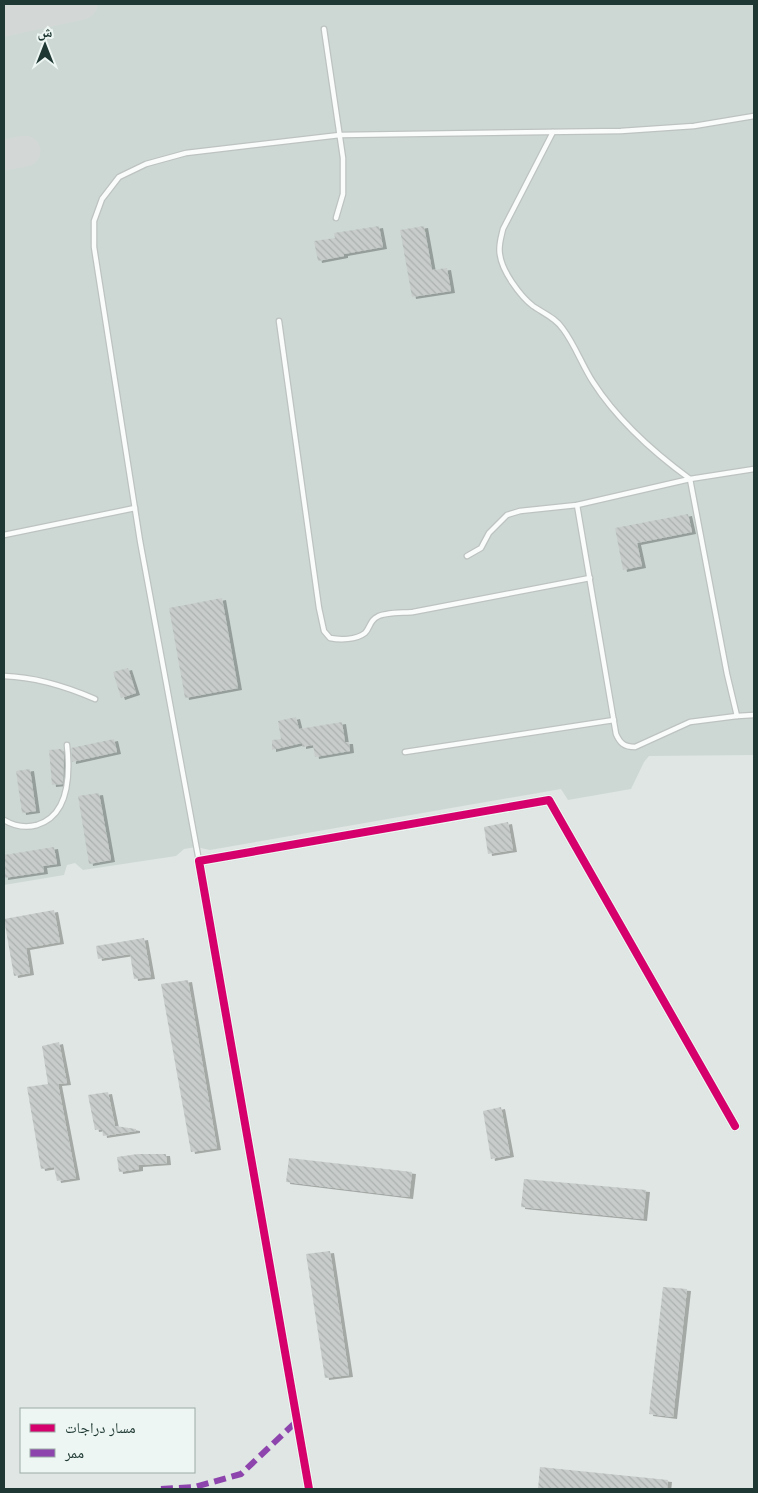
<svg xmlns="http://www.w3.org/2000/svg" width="758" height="1493" font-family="Raleway,'Noto Naskh Arabic',sans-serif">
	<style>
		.built { fill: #cdd8d4 }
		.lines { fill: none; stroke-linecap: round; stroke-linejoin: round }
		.taxiway { stroke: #d3d8d6; stroke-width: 31 }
		.building { fill: url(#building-back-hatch); filter: url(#shadow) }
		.service-casing { stroke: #bdc3c0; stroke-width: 7 }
		.minor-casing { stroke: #bdc3c0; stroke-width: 11 }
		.service { stroke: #fafbfb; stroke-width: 4.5 }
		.minor { stroke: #fafbfb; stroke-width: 9 }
		.quiet { stroke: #8e44ad; stroke-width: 6; stroke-dasharray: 12 6; stroke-linecap: butt }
		.cycleway-casing { stroke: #edf6f2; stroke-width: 11 }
		.cycleway { stroke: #d6006c; stroke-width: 8 }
	</style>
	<defs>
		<pattern id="building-back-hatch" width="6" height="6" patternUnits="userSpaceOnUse" patternTransform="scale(1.25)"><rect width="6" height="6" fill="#c8cdcb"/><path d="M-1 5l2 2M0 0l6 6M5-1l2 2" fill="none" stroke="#abb1af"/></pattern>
		<filter id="shadow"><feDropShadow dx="4" dy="2" stdDeviation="0" flood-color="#0004"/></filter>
	</defs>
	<rect width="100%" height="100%" fill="#e0e6e3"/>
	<path class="built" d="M4 4H754V755L649 756 644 762 631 789 568 800 561 789 210 850 196 847 184 849 176 856 83 870 75 863 67 865 64 875 4 885Z"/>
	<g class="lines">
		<g class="taxiway">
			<path d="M4 21 82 4"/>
			<path d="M4 155 25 151"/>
		</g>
	</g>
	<g class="building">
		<path d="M379 226 383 247 344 254V256L318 261 314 241 335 238 334 233Z"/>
		<path d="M424 226 432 270 447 268 451 291 412 297 400 230Z"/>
		<path d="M688 514 692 532 637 543 642 566 623 570 615 528Z"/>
		<path d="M222 598 238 688 185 698 169 608Z"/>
		<path d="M128 668 136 693 121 698 113 672Z"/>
		<path d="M296 717 299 729 342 722 345 742H349L350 751 315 757 313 745 302 747V743L272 750V740L281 739 278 721Z"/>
		<path d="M114 739 117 752 72 762 71 748Z"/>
		<path d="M61 749 63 750 64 756 63 784 52 785 49 750Z"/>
		<path d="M30 769 36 811 22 813 16 771Z"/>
		<path d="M99 793 111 860 89 864 78 796Z"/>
		<path d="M508 822 513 850 488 854 484 827Z"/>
		<path d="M54 847 57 864 43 866 44 872 4 878V855Z"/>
		<path d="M54 910 60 942 26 948 30 973 14 976 4 919Z"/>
		<path d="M144 938 151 977 134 979 130 954 98 959 96 946Z"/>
		<path d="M188 980 217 1148 191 1152 161 984Z"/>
		<path d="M59 1042 67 1083 58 1084 76 1178 57 1181 54 1167 41 1169 27 1087 48 1084 42 1046Z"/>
		<path d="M108 1092 115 1126 136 1129V1131L103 1136 102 1129 95 1130 88 1095Z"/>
		<path d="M501 1107 510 1155 491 1159 483 1111Z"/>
		<path d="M138 1154H166L167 1163 139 1165V1169L119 1172 117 1157Z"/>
		<path d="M289 1158 412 1172 409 1197 286 1182Z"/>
		<path d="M524 1179 646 1190 643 1219 521 1207Z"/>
		<path d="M330 1251 349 1375 325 1378 306 1254Z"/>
		<path d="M663 1287 687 1289 673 1417 649 1414Z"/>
		<path d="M540 1467 668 1480 667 1489H538Z"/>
	</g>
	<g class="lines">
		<g class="service-casing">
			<g id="service">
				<path d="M324 29 343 158V194L336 218"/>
				<path d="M553 132 503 229C501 238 498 246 500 255 502 271 520 296 533 306 543 313 556 318 563 329 575 345 582 365 593 382 618 421 653 452 690 479L727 674 737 716"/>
				<path d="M279 321 319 608 324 631 330 638C340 640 356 640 365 633 370 628 370 620 377 617 384 612 403 613 413 612L590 578"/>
				<path d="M577 505 616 734C620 743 624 747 635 747L690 722 737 716 754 715"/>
				<path d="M4 535 135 508"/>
				<path d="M467 556 481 548 489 533 507 515 520 511 577 505 690 479 754 469"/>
				<path d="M4 676C36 677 65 686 95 699"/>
				<path d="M405 752 614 720"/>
				<path d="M4 820C14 826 26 828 37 825 70 815 70 773 67 745"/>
				<path d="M199 861 140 541 94 247V221L102 199 119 177 146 164 186 153 340 135 621 131 694 126 754 116"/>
			</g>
		</g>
		<g class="minor-casing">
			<path id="minor" d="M309 1489 199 861 549 800 735 1126"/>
		</g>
		<use href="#service" class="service"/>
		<use href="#minor" class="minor"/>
		<path class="quiet" d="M161 1489 195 1487 241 1474 297 1421"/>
		<g class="cycleway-casing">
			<path id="cycleway" d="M309 1489 199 861 549 800 735 1126"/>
		</g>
		<use href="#cycleway" class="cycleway"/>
	</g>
	<rect width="758" height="1493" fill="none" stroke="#1f3833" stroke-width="10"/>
	<rect x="20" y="1408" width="175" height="65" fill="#edf6f2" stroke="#9baaa6"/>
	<rect x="30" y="1424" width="25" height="8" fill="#d6006c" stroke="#9baaa6"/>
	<text x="65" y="1433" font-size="15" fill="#1f3833">مسار دراجات</text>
	<rect x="30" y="1449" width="25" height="8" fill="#8e44ad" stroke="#9baaa6"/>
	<text x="65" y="1458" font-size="15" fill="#1f3833">ممر</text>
	<g transform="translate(45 45)" stroke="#edf6f2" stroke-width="4" paint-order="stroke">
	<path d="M0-4L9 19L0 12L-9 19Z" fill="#1f3833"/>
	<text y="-8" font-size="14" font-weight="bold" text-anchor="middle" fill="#1f3833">ش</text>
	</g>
</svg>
